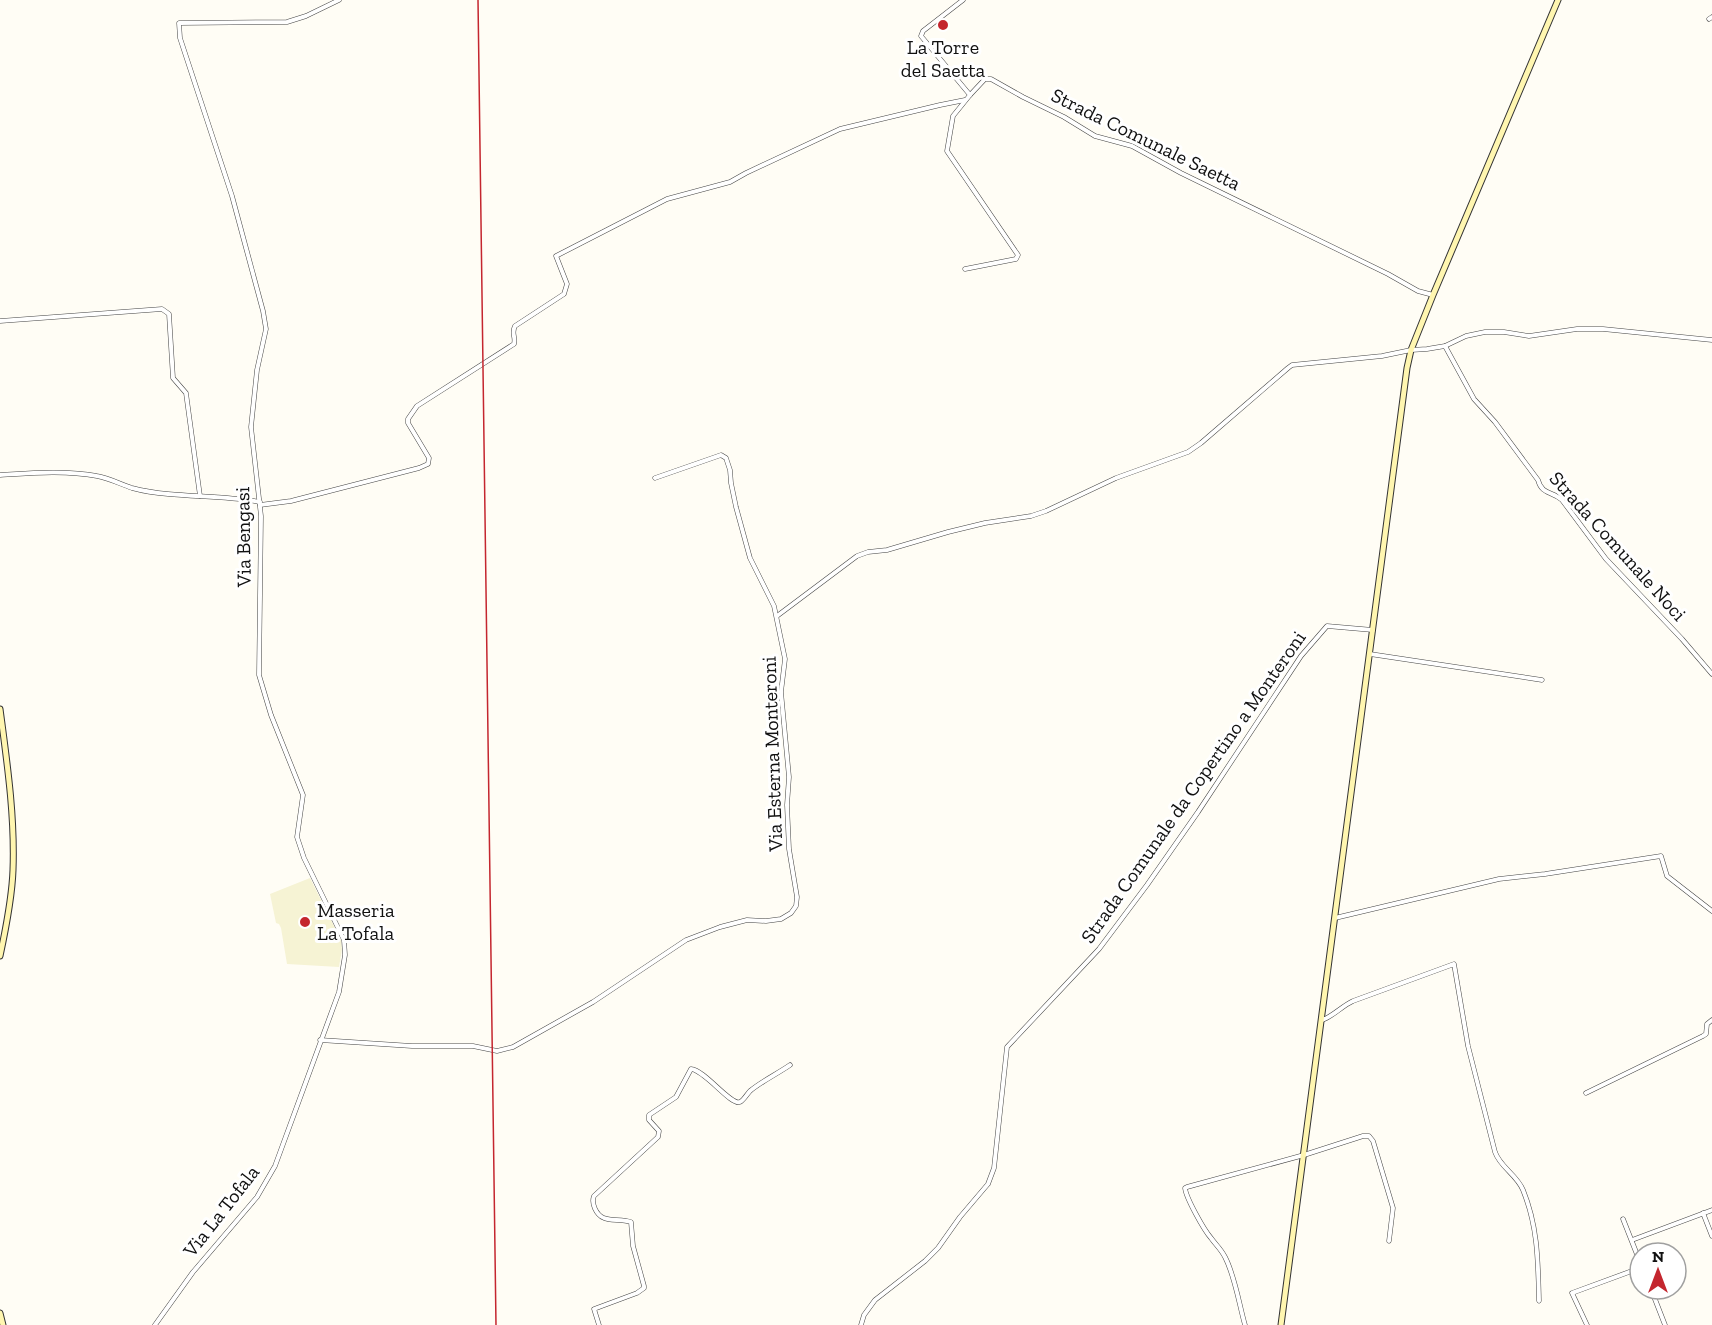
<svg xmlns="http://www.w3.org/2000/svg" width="1712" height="1325" font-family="'Zilla Slab',serif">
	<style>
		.farmland { fill: #f6f3d4 }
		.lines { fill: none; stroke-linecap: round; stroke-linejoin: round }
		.street-casing { stroke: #444; stroke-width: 5 }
		.secondary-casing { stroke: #333; stroke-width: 7 }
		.street { stroke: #fff; stroke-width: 4 }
		.secondary { stroke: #fff6b0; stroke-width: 5 }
		.rail { stroke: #c4262e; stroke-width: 1.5 }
		.poi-dot { fill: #c4262e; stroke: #fff; stroke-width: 2 }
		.labels { text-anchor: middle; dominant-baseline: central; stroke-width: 6; stroke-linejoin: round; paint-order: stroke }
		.poi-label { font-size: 20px; fill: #111; stroke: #fff }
		.street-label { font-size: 20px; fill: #111; stroke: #fff }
	</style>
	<rect width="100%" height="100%" fill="#fffdf5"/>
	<path class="farmland" d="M310 878 341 940 342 949 339 967 287 964 281 928 279 924 276 923 270 894Z"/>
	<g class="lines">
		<g class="street-casing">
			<g id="street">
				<path d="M963 0 923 31 921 36 970 95 985 79H991L1023 97 1064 117 1095 136 1132 146 1181 173 1388 274 1418 291 1433 295"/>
				<path d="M1709 19 1712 17"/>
				<path d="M965 269 1016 259 1018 255 947 151 953 116 970 95"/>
				<path d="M0 321 162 309 169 314 173 378 186 393 200 496"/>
				<path d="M1445 346 1474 399 1495 422 1538 480C1542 495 1552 491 1562 500L1606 559 1682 639 1712 674"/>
				<path d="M0 475C31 473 66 470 97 476 109 478 120 484 132 488 143 491 156 493 168 494 198 497 229 496 260 502"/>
				<path d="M260 505 291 501 419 468 428 464 429 458 408 423V419L417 406 514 344C516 337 511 333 515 326L564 294 567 284 556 256 667 199 730 182 746 173 840 129 940 105 965 100"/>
				<path d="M777 616 857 556 868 552 887 550 948 532 985 523 1031 516 1046 511 1116 478 1188 452 1201 443 1288 368 1292 365 1382 356 1411 350 1427 349 1445 346 1466 336 1485 332H1504L1529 336 1577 329H1603L1712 340"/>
				<path d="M1370 654 1542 680"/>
				<path d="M1335 918 1499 879 1545 874 1661 856 1667 876 1712 911"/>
				<path d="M1322 1020C1332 1017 1342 1006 1353 1001L1454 964 1468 1046 1495 1152C1500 1167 1517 1175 1523 1190 1538 1227 1538 1261 1539 1301"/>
				<path d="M320 1040 412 1046H473L497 1051 513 1047 593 1002 686 940 720 927 747 920 766 921 781 919 791 913 796 906 797 897 789 849 787 805 789 777 781 692 785 659 774 606 750 558 736 507 731 483 730 470 726 458 721 455 655 478"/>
				<path d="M1586 1093 1703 1036 1706 1034 1707 1024 1712 1020"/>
				<path d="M1703 1213 1712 1236"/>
				<path d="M1623 1219 1640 1262"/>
				<path d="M1632 1240 1712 1210"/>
				<path d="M1651 1289 1665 1325"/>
				<path d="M155 1325 193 1272 257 1197 275 1166 339 992 345 955 344 940 304 858 297 837 303 795 271 715 259 675 261 516 251 427 257 370 266 329 263 311 232 196 180 38 179 23 287 22 306 16 339 0"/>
				<path d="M599 1325 594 1309 637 1293 644 1288V1286L633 1246 631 1222C622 1219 610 1221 604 1218 596 1215 591 1203 594 1196L658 1137 659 1131 649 1120V1115L676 1097 691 1069C705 1070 731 1106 740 1102 744 1100 747 1094 750 1091 762 1081 777 1074 790 1065"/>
				<path d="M861 1325 864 1315 875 1300 925 1261 938 1248 960 1217 988 1184 994 1168 1007 1047 1099 949 1147 885 1198 812 1301 656 1327 626 1373 630"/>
				<path d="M1245 1325C1239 1304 1235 1276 1225 1257 1221 1249 1216 1245 1211 1238 1204 1230 1186 1198 1185 1188L1187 1187 1304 1155 1363 1136H1369L1373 1141 1393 1208 1389 1241"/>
				<path d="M1587 1325 1572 1293 1640 1268"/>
			</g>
		</g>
		<g class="secondary-casing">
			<g id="secondary">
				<path d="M0 709C7 762 15 816 13 870 12 899 6 928 0 956"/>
				<path d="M0 1313 3 1325"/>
				<path d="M1281 1325 1407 368 1411 350 1433 295 1558 0"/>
			</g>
		</g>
		<use href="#street" class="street"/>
		<use href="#secondary" class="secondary"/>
		<path class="rail" d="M478 0 496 1325"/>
	</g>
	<g class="poi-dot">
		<circle cx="943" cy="25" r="6"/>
		<circle cx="305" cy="922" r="6"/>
	</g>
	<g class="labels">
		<g class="poi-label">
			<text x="943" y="47">La Torre<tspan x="943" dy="23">del Saetta</tspan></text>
			<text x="317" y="910" text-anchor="start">Masseria<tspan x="317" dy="23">La Tofala</tspan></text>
		</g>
		<g class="street-label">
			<text transform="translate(1146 139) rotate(26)">Strada Comunale Saetta</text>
			<text transform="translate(243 537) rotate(-91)">Via Bengasi</text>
			<text transform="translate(1618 546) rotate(48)">Strada Comunale Noci</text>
			<text transform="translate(772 754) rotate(-92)">Via Esterna Monteroni</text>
			<text transform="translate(1193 787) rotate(-55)">Strada Comunale da Copertino a Monteroni</text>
			<text transform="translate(221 1211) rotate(-52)">Via La Tofala</text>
		</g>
	</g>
	<g transform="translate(1658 1271)"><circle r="28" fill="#ffffff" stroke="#a0a0a0" stroke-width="1.5"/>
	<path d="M0-4.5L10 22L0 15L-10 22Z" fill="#c4262e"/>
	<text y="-9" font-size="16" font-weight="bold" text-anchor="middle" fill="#111111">N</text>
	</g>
</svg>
